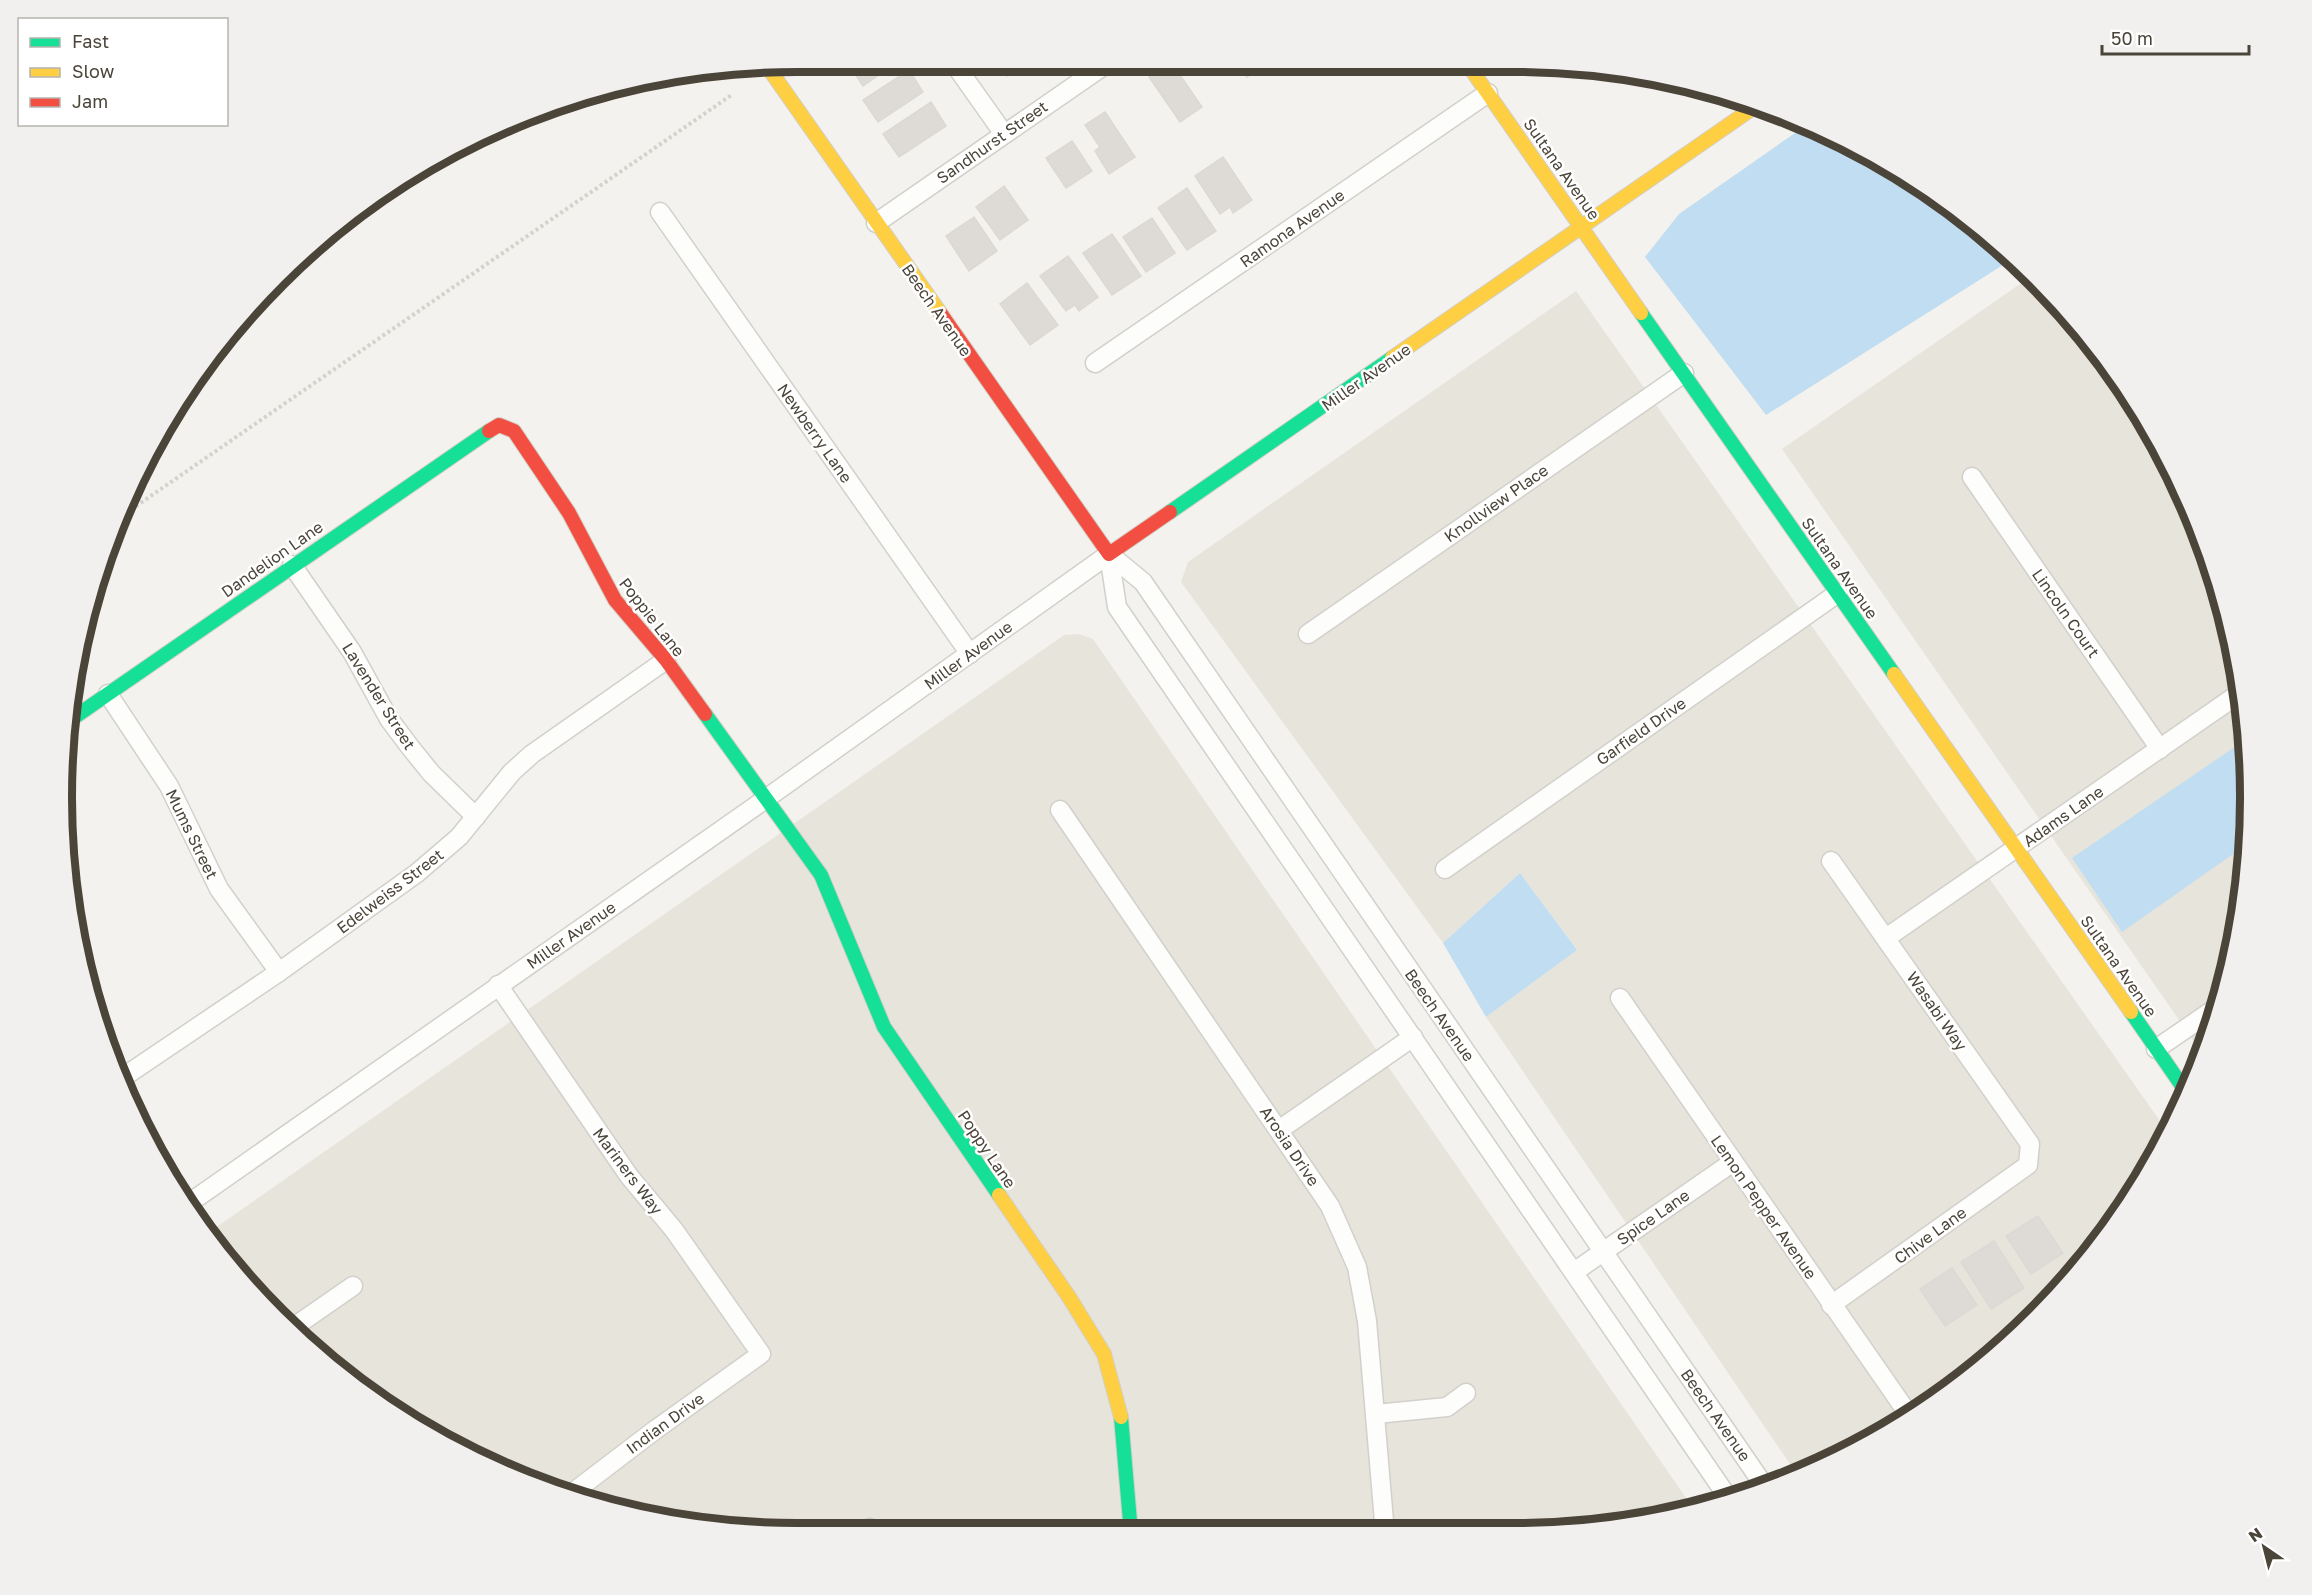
<svg xmlns="http://www.w3.org/2000/svg" width="2312" height="1595" font-family="'Golos Text',sans-serif">
	<style>
		.residential { fill: #e7e4dc }
		.water { fill: #c0ddf1 }
		.building { fill: #dedbd6; stroke: #dcd9d4; stroke-width: 1.5 }
		.lines { fill: none; stroke-linecap: round; stroke-linejoin: round }
		.street-casing { stroke: #d2d0cb; stroke-width: 21 }
		.fast-casing { stroke: #d3cfc5; stroke-width: 16 }
		.slow-casing { stroke: #d3cfc5; stroke-width: 16 }
		.jam-casing { stroke: #d3cfc5; stroke-width: 16 }
		.path { stroke: #d3d2cc; stroke-width: 4; stroke-dasharray: 3 3; stroke-linecap: butt }
		.street { stroke: #fdfdfc; stroke-width: 18 }
		.fast { stroke: #16e098; stroke-width: 14 }
		.slow { stroke: #ffcf43; stroke-width: 14 }
		.jam { stroke: #f24e42; stroke-width: 14 }
		.labels { text-anchor: middle; dominant-baseline: central; stroke-width: 5; stroke-linejoin: round; paint-order: stroke }
		.street-label { font-size: 16px; fill: #4b4439; stroke: #fff }
		.rim { fill: none; stroke: #4b4439; stroke-width: 8 }
	</style>
	<rect width="100%" height="100%" fill="#f4f2ee"/>
	<g class="residential">
		<path d="M2033 275 2127 389 2195 516 2236 654 2250 798 2236 941 2202 1053 1782 449Z"/>
		<path d="M1576 291 2167 1131 2126 1207 2035 1318 1962 1382 1840 1457 1796 1473 1486 1017 1577 950 1520 873 1443 943 1181 582 1188 562Z"/>
		<path d="M1079 634 1093 639 1693 1508 1658 1519 1515 1533H798L654 1519 516 1477 388 1409 277 1318 208 1233 1064 635Z"/>
	</g>
	<g class="water">
		<path d="M1805 126 1840 138 1962 213 2014 258 1766 415 1645 257 1679 214Z"/>
		<path d="M2245 740 2250 798 2246 845 2122 932 2072 858Z"/>
		<path d="M1520 873 1577 950 1486 1017 1443 943Z"/>
	</g>
	<g class="building">
		<path d="M847 62H886L890 67 863 86Z"/>
		<path d="M998 62H1040L1026 70 1023 66 1007 76Z"/>
		<path d="M1171 62 1202 107 1180 122 1149 77Z"/>
		<path d="M1237 62H1269L1247 77Z"/>
		<path d="M909 70 923 92 878 122 863 100Z"/>
		<path d="M931 102 946 126 899 157 883 134Z"/>
		<path d="M1105 112 1135 157 1109 174 1095 151 1100 147 1085 125Z"/>
		<path d="M1072 141 1092 171 1066 188 1046 158Z"/>
		<path d="M1223 157 1252 200 1233 213 1230 207 1220 214 1195 176Z"/>
		<path d="M1004 186 1028 220 1000 240 976 207Z"/>
		<path d="M1187 188 1216 231 1187 250 1158 208Z"/>
		<path d="M974 217 997 251 969 271 946 236Z"/>
		<path d="M1152 218 1175 253 1146 272 1123 237Z"/>
		<path d="M1112 234 1141 276 1112 295 1083 253Z"/>
		<path d="M1068 256 1098 297 1079 311 1075 305 1066 311 1040 276Z"/>
		<path d="M1027 283 1058 325 1030 345 1000 304Z"/>
		<path d="M2038 1216 2063 1253 2031 1274 2006 1236Z"/>
		<path d="M1994 1241 2024 1288 1991 1309 1961 1262Z"/>
		<path d="M1952 1268 1977 1305 1945 1326 1920 1289Z"/>
		<path d="M2039 1309 2040 1311 2035 1318 2012 1338 2007 1331Z"/>
		<path d="M1966 1373 1968 1376 1962 1382 1937 1397 1934 1394Z"/>
	</g>
	<g class="lines">
		<g class="street-casing">
			<g id="street">
				<path d="M953 62 1004 134"/>
				<path d="M660 212 970 654"/>
				<path d="M876 223 1109 62"/>
				<path d="M1095 363 1488 93"/>
				<path d="M1972 477 2160 749"/>
				<path d="M1109 554 1143 582 1763 1484"/>
				<path d="M1109 554 1117 607 1727 1496"/>
				<path d="M292 565 352 652 389 719 410 747 431 773 476 817"/>
				<path d="M1308 634 1684 373"/>
				<path d="M108 694 169 786 219 889 279 972"/>
				<path d="M1060 810 1330 1206 1357 1267 1367 1321 1385 1533"/>
				<path d="M1445 869 1838 593"/>
				<path d="M1886 938 2240 693"/>
				<path d="M498 985 629 1176 674 1230 761 1354 655 1430 571 1494"/>
				<path d="M1620 998 1909 1415"/>
				<path d="M2156 1049 2216 1008"/>
				<path d="M122 1078 279 972 417 873 459 837 512 772 532 754 666 660"/>
				<path d="M1279 1130 1413 1037"/>
				<path d="M185 1206 767 798 1109 554"/>
				<path d="M1574 1272 1733 1162"/>
				<path d="M1831 1305 2028 1165 2030 1144 1831 861"/>
				<path d="M291 1329 353 1286"/>
				<path d="M1376 1414 1447 1407 1466 1393"/>
				<path d="M870 1528 874 1533"/>
			</g>
		</g>
		<g class="fast-casing">
			<g id="fast">
				<path d="M1641 313 1894 674"/>
				<path d="M1170 512 1392 358"/>
				<path d="M705 714 821 875 884 1027 999 1195"/>
				<path d="M66 723 489 431"/>
				<path d="M2131 1012 2187 1093"/>
				<path d="M1121 1417 1131 1533"/>
			</g>
		</g>
		<g class="slow-casing">
			<g id="slow">
				<path d="M1466 62 1641 313"/>
				<path d="M767 66 941 314"/>
				<path d="M1392 358 1753 108"/>
				<path d="M1894 674 2131 1012"/>
				<path d="M999 1195 1069 1297 1104 1354 1121 1417"/>
			</g>
		</g>
		<g class="jam-casing">
			<g id="jam">
				<path d="M941 314 1109 554 1170 512"/>
				<path d="M489 431 499 425 514 431 569 513 615 600 666 660 705 714"/>
			</g>
		</g>
		<path class="path" d="M116 520 733 94"/>
		<use href="#street" class="street"/>
		<use href="#fast" class="fast"/>
		<use href="#slow" class="slow"/>
		<use href="#jam" class="jam"/>
	</g>
	<g class="labels">
		<g class="street-label">
			<text transform="translate(992 142) rotate(-35)">Sandhurst Street</text>
			<text transform="translate(1562 169) rotate(55)">Sultana Avenue</text>
			<text transform="translate(1292 228) rotate(-35)">Ramona Avenue</text>
			<text transform="translate(937 310) rotate(55)">Beech Avenue</text>
			<text transform="translate(1366 377) rotate(-35)">Miller Avenue</text>
			<text transform="translate(815 433) rotate(55)">Newberry Lane</text>
			<text transform="translate(1496 503) rotate(-35)">Knollview Place</text>
			<text transform="translate(272 559) rotate(-35)">Dandelion Lane</text>
			<text transform="translate(1840 568) rotate(55)">Sultana Avenue</text>
			<text transform="translate(2066 613) rotate(55)">Lincoln Court</text>
			<text transform="translate(652 617) rotate(52)">Poppie Lane</text>
			<text transform="translate(968 655) rotate(-36)">Miller Avenue</text>
			<text transform="translate(379 696) rotate(58)">Lavender Street</text>
			<text transform="translate(1641 731) rotate(-35)">Garfield Drive</text>
			<text transform="translate(2063 816) rotate(-35)">Adams Lane</text>
			<text transform="translate(192 834) rotate(64)">Mums Street</text>
			<text transform="translate(390 891) rotate(-37)">Edelweiss Street</text>
			<text transform="translate(571 935) rotate(-35)">Miller Avenue</text>
			<text transform="translate(2119 966) rotate(55)">Sultana Avenue</text>
			<text transform="translate(1937 1011) rotate(55)">Wasabi Way</text>
			<text transform="translate(1440 1015) rotate(55)">Beech Avenue</text>
			<text transform="translate(1290 1146) rotate(56)">Arosia Drive</text>
			<text transform="translate(987 1149) rotate(56)">Poppy Lane</text>
			<text transform="translate(628 1171) rotate(53)">Mariners Way</text>
			<text transform="translate(1764 1207) rotate(55)">Lemon Pepper Avenue</text>
			<text transform="translate(1653 1217) rotate(-35)">Spice Lane</text>
			<text transform="translate(1930 1235) rotate(-36)">Chive Lane</text>
			<text transform="translate(1716 1415) rotate(55)">Beech Avenue</text>
			<text transform="translate(665 1423) rotate(-36)">Indian Drive</text>
		</g>
	</g>
	<path d="M0 0H2312V1595H0ZM797 72H1515A725 725 0 0 1 2240 797V798A725 725 0 0 1 1515 1523H797A725 725 0 0 1 72 798V797A725 725 0 0 1 797 72Z" fill="#f1f0ef" fill-rule="evenodd"/>
	<path class="rim" d="M797 72H1515A725 725 0 0 1 2240 797V798A725 725 0 0 1 1515 1523H797A725 725 0 0 1 72 798V797A725 725 0 0 1 797 72Z"/>
	<rect x="18" y="18" width="210" height="108" fill="#ffffff" stroke="#b7b4b0" stroke-width="1.5"/>
	<rect x="30" y="38" width="30" height="9" fill="#16e098" stroke="#b7b4b0" stroke-width="1.5"/>
	<text x="72" y="48" font-size="18" fill="#4b4439">Fast</text>
	<rect x="30" y="68" width="30" height="9" fill="#ffcf43" stroke="#b7b4b0" stroke-width="1.5"/>
	<text x="72" y="78" font-size="18" fill="#4b4439">Slow</text>
	<rect x="30" y="98" width="30" height="9" fill="#f24e42" stroke="#b7b4b0" stroke-width="1.5"/>
	<text x="72" y="108" font-size="18" fill="#4b4439">Jam</text>
	<g transform="translate(2264 1547) rotate(325)" stroke="#ffffff" stroke-width="4.5" paint-order="stroke">
	<path d="M0-4.5L10 22L0 15L-10 22Z" fill="#4b4439"/>
	<text y="-9" font-size="16" font-weight="bold" text-anchor="middle" fill="#4b4439">N</text>
	</g>
	<path d="M2102 45v9h147v-9" fill="none" stroke="#4b4439" stroke-width="3"/>
	<text x="2111" y="45" font-size="18" fill="#4b4439" stroke="#ffffff" stroke-width="4.5" paint-order="stroke">50 m</text>
</svg>
